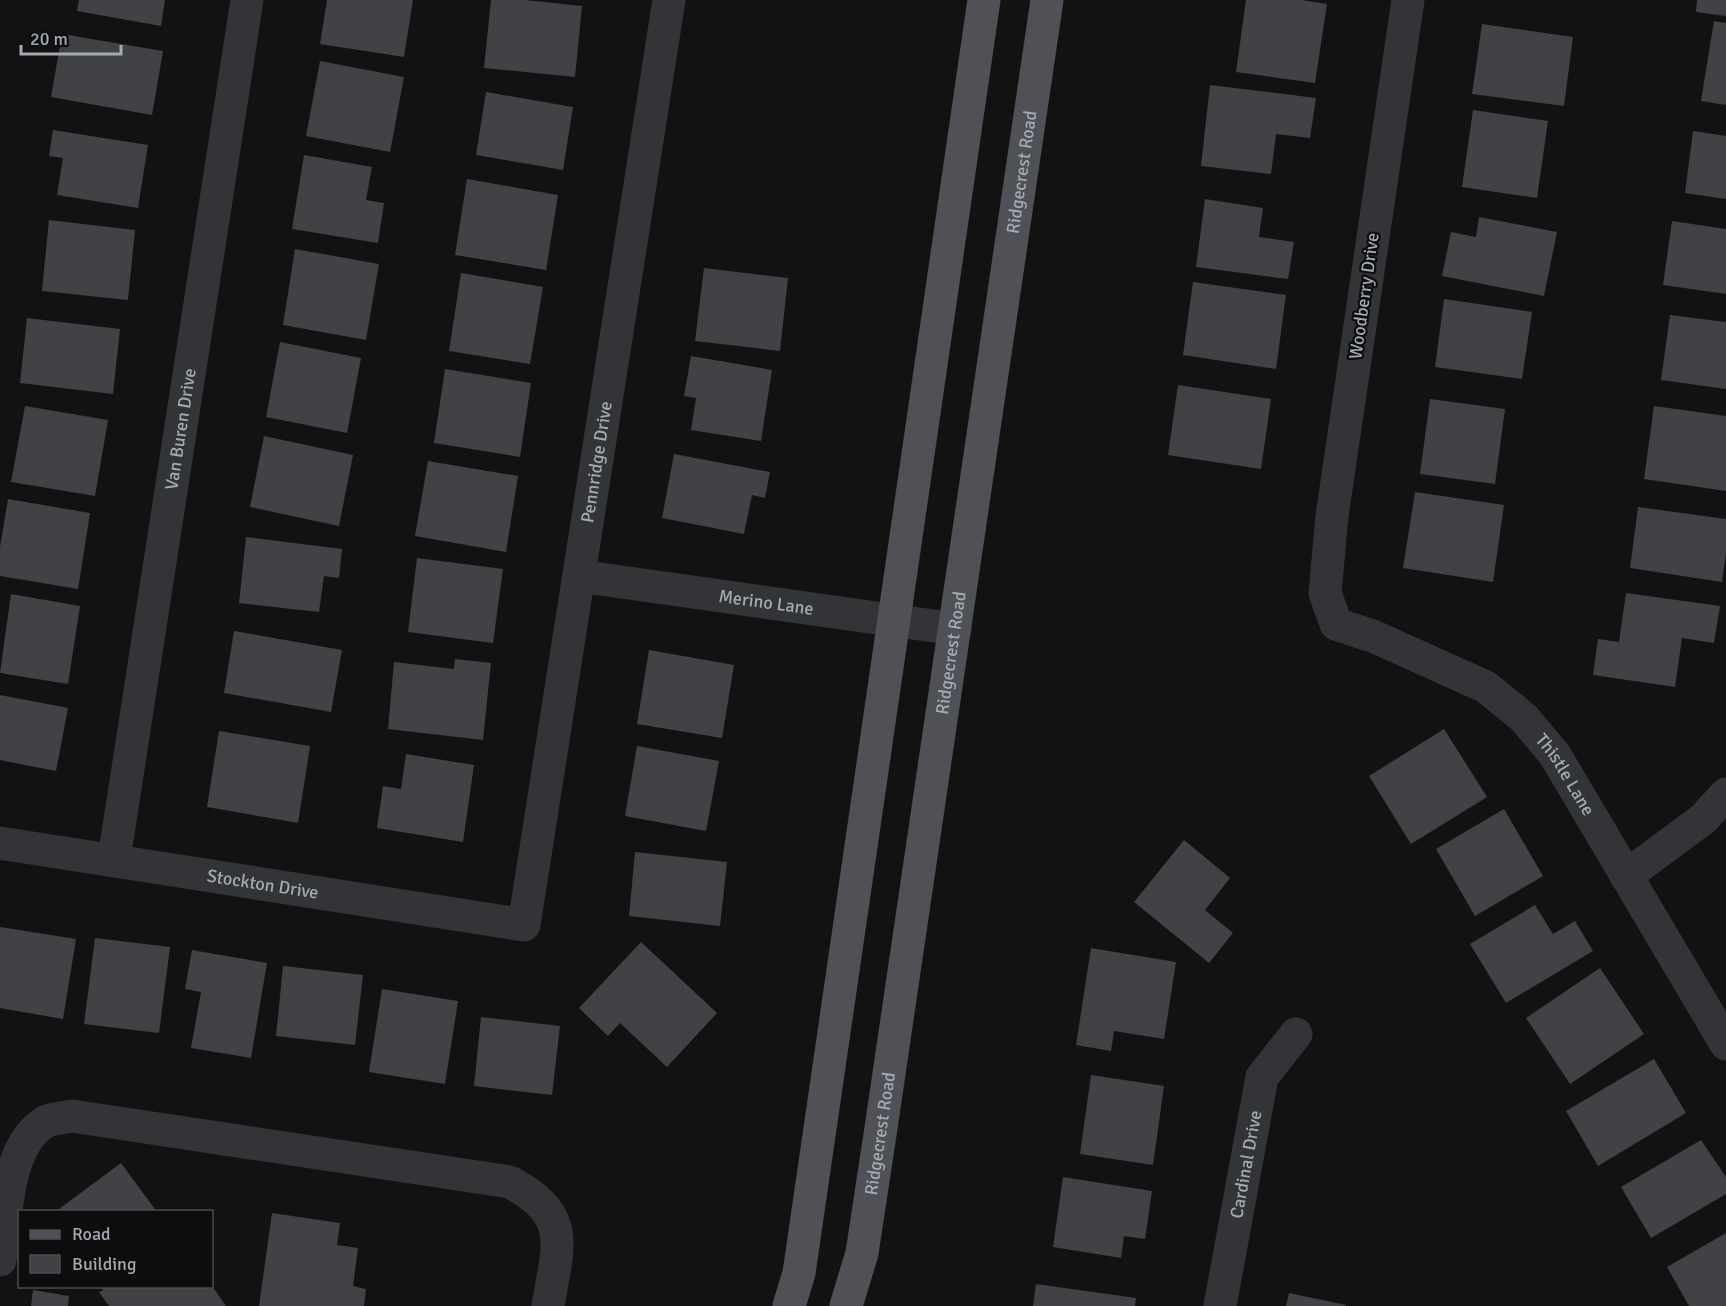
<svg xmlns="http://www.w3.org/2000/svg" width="1726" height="1306" font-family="Signika,sans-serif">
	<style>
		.building { fill: #414246 }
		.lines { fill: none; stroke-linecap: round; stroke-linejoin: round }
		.minor { stroke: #333438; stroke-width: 33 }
		.major { stroke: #4f5157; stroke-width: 33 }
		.labels { text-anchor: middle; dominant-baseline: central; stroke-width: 4.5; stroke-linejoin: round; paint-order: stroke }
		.street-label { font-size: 18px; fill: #a4aab3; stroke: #0d0d0e }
	</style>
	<rect width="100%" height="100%" fill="#121213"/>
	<g class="building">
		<path d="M79 0H165L161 26 77 11Z"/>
		<path d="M327 0H413L404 57 320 44Z"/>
		<path d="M491 0H525L582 6 575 77 484 68Z"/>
		<path d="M1246 0H1302L1327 4 1315 83 1236 72Z"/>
		<path d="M1697 0H1726V16L1696 12Z"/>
		<path d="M1714 21 1726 23V105L1701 101Z"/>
		<path d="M1482 24 1573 37 1564 106 1472 94Z"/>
		<path d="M62 34 163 51 152 115 51 97Z"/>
		<path d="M320 61 404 77 390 152 306 136Z"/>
		<path d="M1210 85 1316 98 1310 138 1276 134 1271 174 1201 166Z"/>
		<path d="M486 92 573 107 563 170 476 155Z"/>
		<path d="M1473 110 1548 121 1537 198 1462 187Z"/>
		<path d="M53 130 148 145 138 208 57 195 63 158 49 156Z"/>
		<path d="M1693 131 1726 136V199L1685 193Z"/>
		<path d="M304 155 372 167 366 200 384 203 378 243 292 229Z"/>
		<path d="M467 179 558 195 546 270 455 255Z"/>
		<path d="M1205 199 1263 208 1259 237 1294 242 1288 279 1196 267Z"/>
		<path d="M1479 217 1557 232 1544 296 1442 276 1451 232 1476 237Z"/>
		<path d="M49 220 135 230 128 300 42 291Z"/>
		<path d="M1672 221 1726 229V294L1663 285Z"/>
		<path d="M295 249 379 264 366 340 283 325Z"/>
		<path d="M704 268 788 278 780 351 695 341Z"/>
		<path d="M461 273 543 287 530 364 449 351Z"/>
		<path d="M1193 282 1286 295 1276 369 1183 355Z"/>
		<path d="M1444 299 1532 312 1522 379 1435 367Z"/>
		<path d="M1670 315 1726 322V389L1661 380Z"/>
		<path d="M27 318 120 329 113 394 20 383Z"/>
		<path d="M280 342 361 358 347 433 266 417Z"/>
		<path d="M691 356 772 370 761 441 691 430 696 398 684 396Z"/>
		<path d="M445 369 531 383 520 457 434 443Z"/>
		<path d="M1178 385 1271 399 1261 469 1168 455Z"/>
		<path d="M1430 399 1505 409 1495 484 1420 474Z"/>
		<path d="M25 406 108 420 95 496 11 482Z"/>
		<path d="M1654 406 1726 416V491L1644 479Z"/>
		<path d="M264 436 353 455 339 526 250 507Z"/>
		<path d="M674 454 770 472 765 498 752 495 744 534 662 518Z"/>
		<path d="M428 461 518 476 506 552 415 536Z"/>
		<path d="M1415 492 1504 505 1493 582 1403 568Z"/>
		<path d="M8 499 90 513 78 589 0 576V547Z"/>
		<path d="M1638 507 1726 519V552L1722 582 1630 568Z"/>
		<path d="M246 537 342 549 339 578 324 576 319 612 239 603Z"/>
		<path d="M417 558 503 569 493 643 408 632Z"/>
		<path d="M1626 593 1720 606 1714 643 1682 638 1675 687 1593 675 1598 639 1619 642Z"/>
		<path d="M11 594 80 606 68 684 0 673Z"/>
		<path d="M234 631 342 650 331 712 224 693Z"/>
		<path d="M649 650 734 665 722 738 637 724Z"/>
		<path d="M455 659 491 663 483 740 388 729 394 662 454 669Z"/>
		<path d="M0 695 68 708 56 771 0 760Z"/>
		<path d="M1444 729 1487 797 1411 844 1369 776Z"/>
		<path d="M219 731 310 746 298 823 207 807Z"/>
		<path d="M637 746 719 761 706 831 625 816Z"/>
		<path d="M406 754 474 765 463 842 377 828 383 786 401 789Z"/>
		<path d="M1504 809 1543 876 1475 916 1436 849Z"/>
		<path d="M1184 840 1230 878 1205 910 1233 933 1209 963 1134 902Z"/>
		<path d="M635 852 727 862 720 926 629 916Z"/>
		<path d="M1535 905 1553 934 1575 921 1593 951 1506 1003 1470 944Z"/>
		<path d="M0 927 76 939 63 1019 0 1008Z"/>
		<path d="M95 938 170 947 159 1033 84 1024Z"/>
		<path d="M641 942 717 1013 667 1067 620 1023 608 1036 579 1008Z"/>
		<path d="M1091 948 1176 962 1164 1039 1114 1031 1111 1051 1076 1045Z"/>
		<path d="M192 950 267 963 251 1058 191 1048 201 992 185 989Z"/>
		<path d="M283 966 363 975 355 1045 276 1036Z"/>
		<path d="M1600 968 1644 1034 1570 1084 1526 1018Z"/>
		<path d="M382 989 458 1001 445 1084 369 1072Z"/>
		<path d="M481 1017 560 1026 552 1095 474 1086Z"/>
		<path d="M1654 1059 1686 1113 1598 1166 1566 1111Z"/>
		<path d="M1091 1075 1164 1086 1153 1165 1080 1154Z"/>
		<path d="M1701 1140 1726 1177V1194L1651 1238 1621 1187Z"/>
		<path d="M121 1163 157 1212H55Z"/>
		<path d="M1063 1177 1152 1191 1145 1239 1124 1236 1121 1258 1053 1247Z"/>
		<path d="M272 1213 340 1223 337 1245 358 1248 353 1286 366 1289 364 1306H259Z"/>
		<path d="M1726 1233V1306H1689L1667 1267Z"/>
		<path d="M1036 1284 1136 1298 1135 1306H1033Z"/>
		<path d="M100 1286H212L226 1306H109L99 1292 103 1290Z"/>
		<path d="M33 1290 69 1296 68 1306H31Z"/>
		<path d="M1289 1293 1346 1305V1306H1286Z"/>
	</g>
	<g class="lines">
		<g class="minor">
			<path id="s1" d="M1408 0 1332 516 1325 593 1336 624 1375 637 1486 687 1524 718 1555 755 1726 1044"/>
			<path id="s2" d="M579 576 955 629"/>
			<path id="s3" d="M0 843 524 925 669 0"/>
			<path id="s4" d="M114 859 247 0"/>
			<path d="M1626 876 1703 819 1726 794"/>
			<path d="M0 1260C7 1217 5 1147 45 1122 52 1118 64 1118 72 1116L510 1182C573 1216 558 1245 548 1306"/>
			<path id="s5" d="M1220 1306 1262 1077 1296 1034"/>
		</g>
		<g class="major">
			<path d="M789 1306 799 1273 984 0"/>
			<path id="s6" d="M846 1306 862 1253 881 1128 1047 0"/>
		</g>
	</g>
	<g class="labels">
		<g class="street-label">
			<text stroke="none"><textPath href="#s6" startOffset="1148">Ridgecrest Road</textPath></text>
			<text transform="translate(1364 296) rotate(-82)">Woodberry Drive</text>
			<text stroke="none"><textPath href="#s4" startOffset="435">Van Buren Drive</textPath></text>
			<text stroke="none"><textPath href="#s3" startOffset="999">Pennridge Drive</textPath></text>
			<text stroke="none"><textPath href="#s2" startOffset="189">Merino Lane</textPath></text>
			<text stroke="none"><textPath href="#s6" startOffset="662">Ridgecrest Road</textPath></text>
			<text stroke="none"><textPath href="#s1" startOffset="914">Thistle Lane</textPath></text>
			<text stroke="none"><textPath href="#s3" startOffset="266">Stockton Drive</textPath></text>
			<text stroke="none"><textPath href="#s6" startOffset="176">Ridgecrest Road</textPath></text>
			<text stroke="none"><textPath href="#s5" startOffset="144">Cardinal Drive</textPath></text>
		</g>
	</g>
	<rect x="18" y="1210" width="195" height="78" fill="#0d0d0e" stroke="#494c50" stroke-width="1.5"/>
	<rect x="30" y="1230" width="30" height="9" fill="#4f5157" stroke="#494c50" stroke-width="1.5"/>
	<text x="72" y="1240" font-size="18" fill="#a4aab3">Road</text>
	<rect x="30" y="1255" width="30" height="18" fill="#414246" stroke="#494c50" stroke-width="1.5"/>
	<text x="72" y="1270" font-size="18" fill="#a4aab3">Building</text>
	<path d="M21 45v9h100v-9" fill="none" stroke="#a4aab3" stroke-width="3"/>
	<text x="30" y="45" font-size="18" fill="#a4aab3" stroke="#0d0d0e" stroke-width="4.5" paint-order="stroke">20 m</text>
</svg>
